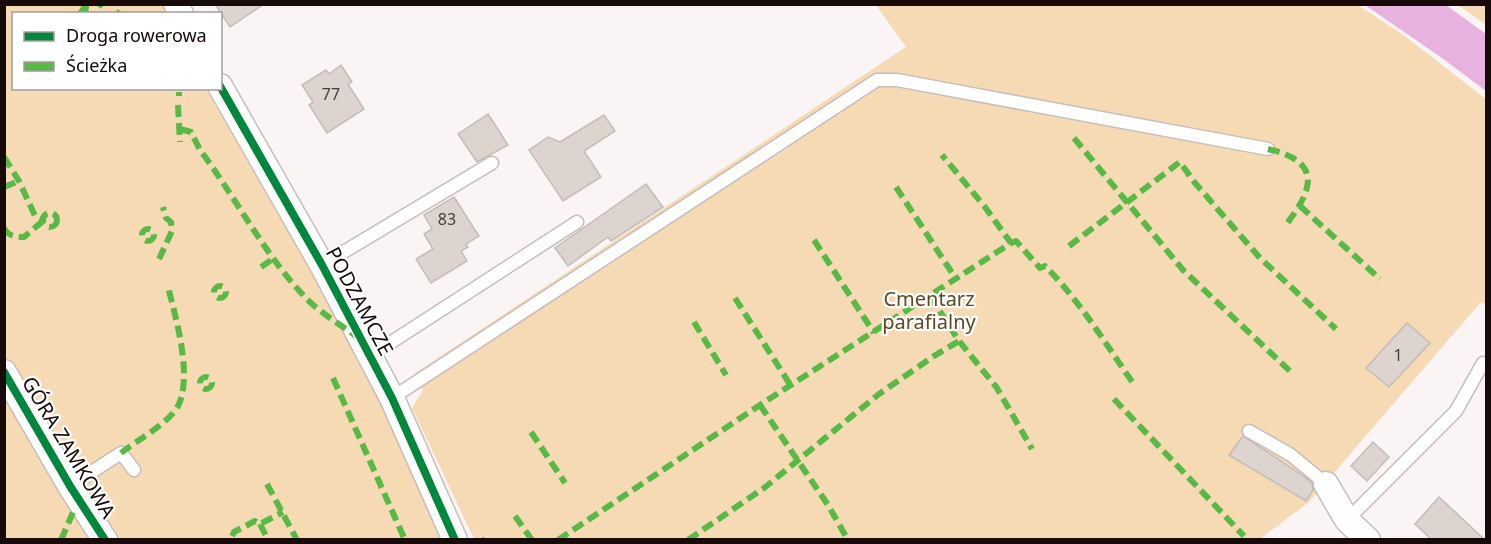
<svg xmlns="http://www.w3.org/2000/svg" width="1491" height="544" font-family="'Noto Sans',sans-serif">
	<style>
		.green { fill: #f6dab4 }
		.water { fill: #e8b2df }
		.building { fill: #ddd4d0; stroke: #c4bcb8; stroke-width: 1.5 }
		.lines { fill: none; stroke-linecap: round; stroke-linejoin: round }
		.lane-casing { stroke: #c7bdbc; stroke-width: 15 }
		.street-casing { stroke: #c7bdbc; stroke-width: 27 }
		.lane { stroke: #fefefd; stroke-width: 12 }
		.street { stroke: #fefefd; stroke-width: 24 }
		.quiet { stroke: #58b947; stroke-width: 6; stroke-dasharray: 12 6; stroke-linecap: butt }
		.cycleway-casing { stroke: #fff; stroke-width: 11 }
		.cycleway { stroke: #00873e; stroke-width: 8 }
		.labels { text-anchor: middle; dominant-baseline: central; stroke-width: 4.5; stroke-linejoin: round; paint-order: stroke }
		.number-label { font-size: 16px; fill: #483c3b }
		.park-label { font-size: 20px; fill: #5f4724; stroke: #fff }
		.street-label { font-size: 20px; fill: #170a09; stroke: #fff }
	</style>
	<rect width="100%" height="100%" fill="#faf5f4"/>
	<g class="green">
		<path d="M4 5H166L169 13 14 14V88L206 89 353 346 445 539H112L87 500 5 358Z"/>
		<path d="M876 5H1358L1406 37 1486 99V304L1480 303 1309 502 1260 539H474L412 408 423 390 414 374 906 47Z"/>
		<path d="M1458 5H1486V25Z"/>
		<path d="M5 393 96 539H5Z"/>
	</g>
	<path class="water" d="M1365 5H1446L1486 34V91L1442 58Z"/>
	<g class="building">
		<path d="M215 4H264L230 27Z"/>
		<path d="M341 65 352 82 348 84 364 109 327 133 309 105 313 102 302 85 326 70 329 74Z"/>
		<path d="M488 114 508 145 477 162 458 134Z"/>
		<path d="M604 115 615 131 584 151 601 177 563 201 529 150 548 137 560 142Z"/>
		<path d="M646 184 663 207 611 241 608 237 568 266 555 248Z"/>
		<path d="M454 197 479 236 466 244 468 247 461 251 467 261 431 283 416 259 433 249 424 234 432 229 424 215Z"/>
		<path d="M1407 323 1430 343 1389 387 1366 368Z"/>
		<path d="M1243 436 1299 473 1312 483 1313 490 1306 501 1229 455Z"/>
		<path d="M1373 442 1389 457 1367 481 1351 466Z"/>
		<path d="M1439 497 1485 540H1432L1415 524Z"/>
	</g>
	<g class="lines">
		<g class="lane-casing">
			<g id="lane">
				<path d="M322 265 492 163"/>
				<path d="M370 356 577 222"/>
				<path d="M392 398 877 80H897L1268 149"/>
				<path d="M1249 431 1291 455 1326 484"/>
				<path d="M70 486 121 453 134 470"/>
				<path d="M1347 520 1456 411 1483 363"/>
			</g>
		</g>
		<g class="street-casing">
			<g id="street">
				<path d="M176 4 181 14"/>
				<path d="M220 86 322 265 392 398 455 540"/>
				<path d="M4 372 70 486 105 540"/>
				<path d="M1326 484 1347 520 1368 540"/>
			</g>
		</g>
		<use href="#lane" class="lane"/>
		<use href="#street" class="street"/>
		<g class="quiet">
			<path d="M99 4 103 6"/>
			<path d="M116 12 120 14"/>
			<path d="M80 14 84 8 90 9 92 14"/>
			<path d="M179 96V92"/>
			<path d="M178 105 180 142"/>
			<path d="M180 129 191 132 200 150C237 199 267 260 311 303 324 315 341 325 356 336"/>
			<path d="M1074 138 1183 270 1292 373"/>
			<path d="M1268 149C1276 151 1284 153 1291 157 1324 174 1301 204 1286 225"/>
			<path d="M4 157 19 181 35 216 42 219"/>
			<path d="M4 187 19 181"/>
			<path d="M896 187 956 279"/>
			<path d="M1300 206 1380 279"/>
			<circle cx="50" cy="220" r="7"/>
			<path d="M4 228C8 236 15 237 24 237L43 221"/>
			<circle cx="148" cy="235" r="6"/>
			<path d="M814 240 874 333"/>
			<path d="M1011 243 1016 241 1040 268 1045 266C1080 301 1105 343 1133 383"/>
			<path d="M1069 246 1180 162 1195 183 1260 258 1336 329"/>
			<path d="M159 259 172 231 171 222 166 218 163 207"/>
			<path d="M261 267 274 258"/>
			<circle cx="220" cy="292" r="6"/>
			<path d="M930 296 959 341 997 388 1032 449"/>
			<path d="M735 298 791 386"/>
			<path d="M694 322 726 375"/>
			<circle cx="206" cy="383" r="6"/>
			<path d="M333 378 405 540"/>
			<path d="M1114 399 1244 536"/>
			<path d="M760 405 828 505 848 540"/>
			<path d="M531 432 565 483"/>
			<path d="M121 453C136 441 169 423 178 406 193 377 176 318 168 287"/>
			<path d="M267 484 297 540"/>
			<path d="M515 516 532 540"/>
			<path d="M260 524 268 540"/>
			<path d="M232 536 234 532 255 521 260 524 283 512"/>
			<path d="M481 538 482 540"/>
			<path d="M61 540 74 510"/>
			<path d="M558 540 760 405 1011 243 985 207 942 155"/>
			<path d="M688 540 764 488 879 394 934 356 959 341"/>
		</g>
		<g class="cycleway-casing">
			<g id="cycleway">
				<path d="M220 86 322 265 392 398 455 540"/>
				<path d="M4 372 70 486 105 540"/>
			</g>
		</g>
		<use href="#cycleway" class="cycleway"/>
	</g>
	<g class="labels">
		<g class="number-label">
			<text x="331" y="94">77</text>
			<text x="447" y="219">83</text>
			<text x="1398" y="355">1</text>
		</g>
		<g class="park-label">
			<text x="929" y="298">Cmentarz<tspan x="929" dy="23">parafialny</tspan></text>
		</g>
		<g class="street-label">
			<text transform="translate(360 301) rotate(62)">PODZAMCZE</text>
			<text transform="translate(69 447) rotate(59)">GÓRA ZAMKOWA</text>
		</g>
	</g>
	<rect width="1491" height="544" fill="none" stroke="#170a09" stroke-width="12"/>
	<rect x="12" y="12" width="210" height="78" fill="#ffffff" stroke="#a29d9d" stroke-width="1.5"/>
	<rect x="24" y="32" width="30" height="9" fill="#00873e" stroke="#a29d9d" stroke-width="1.5"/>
	<text x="66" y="42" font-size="18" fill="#170a09">Droga rowerowa</text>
	<rect x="24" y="62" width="30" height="9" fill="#58b947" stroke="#a29d9d" stroke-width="1.5"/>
	<text x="66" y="72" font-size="18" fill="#170a09">Ścieżka</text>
</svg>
